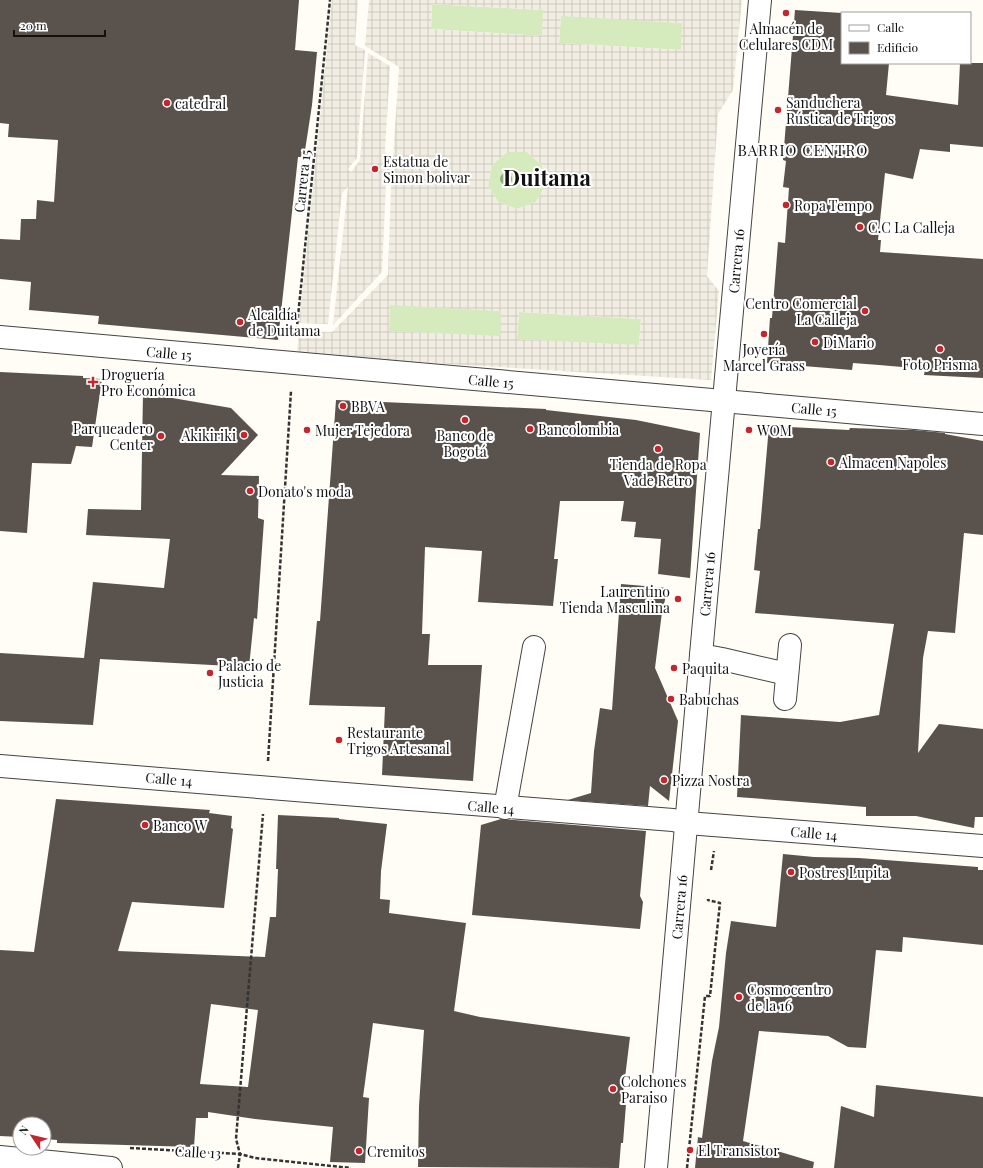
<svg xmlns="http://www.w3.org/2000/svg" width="983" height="1168" font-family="'Playfair Display',serif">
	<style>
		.garden { fill: #d5ebbd }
		.plaza { fill: url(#plaza-grid); fill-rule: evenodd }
		.building { fill: #5a524d; fill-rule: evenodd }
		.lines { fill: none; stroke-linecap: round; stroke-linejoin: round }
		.minor-casing { stroke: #444; stroke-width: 24 }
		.path { stroke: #333; stroke-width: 2.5; stroke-dasharray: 4 2; stroke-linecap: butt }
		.minor { stroke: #fff; stroke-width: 22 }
		.tree { fill: #8dad7f }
		.poi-dot { fill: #c4262e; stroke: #fff; stroke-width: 1.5 }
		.labels { text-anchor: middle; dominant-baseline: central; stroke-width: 4; stroke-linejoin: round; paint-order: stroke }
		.poi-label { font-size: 14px; fill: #111; stroke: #fff; text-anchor: start }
		.street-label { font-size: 14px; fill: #111; stroke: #fff }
		.neighbourhood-label { font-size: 15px; letter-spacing: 1px; fill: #111; stroke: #fff }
		.town-label { font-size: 22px; font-weight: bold; fill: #111; stroke: #fff }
	</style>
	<defs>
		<pattern id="plaza-grid" width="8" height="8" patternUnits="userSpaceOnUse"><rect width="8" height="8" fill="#f1ede2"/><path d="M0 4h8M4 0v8" fill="none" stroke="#cecac1"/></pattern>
	</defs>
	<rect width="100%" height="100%" fill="#fffdf5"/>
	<g class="garden">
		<path d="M432 4 544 10 542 36 431 29Z"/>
		<path d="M561 15 683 23 681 50 559 43Z"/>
		<path d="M507 152H527L542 165 546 185 536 202 517 209 498 202 488 185 492 165Z"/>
		<path d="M390 304 502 311 500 337 389 331Z"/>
		<path d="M519 312 641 319 639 346 517 339Z"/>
	</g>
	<path class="plaza" d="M332 0H358L355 45 365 50 357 158 348 169 351 172 360 160 368 53 390 66 385 152 393 159 399 67 365 46 369 0H742L733 90 718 114 707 276 719 291 711 380 297 355 299 331 332 332 388 275 391 185H386L382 272 333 325 348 187 342 193 328 324 299 323ZM432 4 543 10 542 36 431 29ZM561 16 682 23 681 50 559 43ZM507 152H527L542 165 546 185 536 202 517 209 498 202 488 185 492 165ZM390 305 501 311 500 336 389 331ZM519 312 641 319 639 345 517 339Z"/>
	<g class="building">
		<path d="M0 0H299L295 50 317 52 312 105 304 157H298L278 340 98 324 99 316 29 310 31 282 0 279V239L20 240 21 219H36L37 200 54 202 58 140 8 137 9 124 0 123Z"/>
		<path d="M795 10 842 13V63H889L886 95 958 105 960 63H983V147L950 144V152L920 149 913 179 885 173 878 240H881L880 252 983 259V378L924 375 925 369 879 365 853 363 852 370 767 363 770 318H772L778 242 785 243 789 188 783 187 786 161 783 160Z"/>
		<path d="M0 372 83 376V378L102 379 92 447 76 446 71 464 32 463 27 533 0 531Z"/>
		<path d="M143 393 231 408 258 435 221 475 259 476 258 518 264 520 257 619 254 618 249 667 100 659 93 725 0 721V653L84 658 93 582 164 588 170 539 86 535 88 509 141 510Z"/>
		<path d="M336 400 546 409V410L636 420 700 433 690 578 658 574 661 539 634 537 636 522 621 521 624 501H560L554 559H558L553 606 478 602 482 551 425 547 422 634H430L428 665H482L473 781 382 775 385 707 309 705 317 621H320Z"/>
		<path d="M769 426 849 430 850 428 914 430 945 433V434L983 441V535L964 533 955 633 928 631 923 658 918 753 939 724 983 729V817H975L974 828 916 816H866V807L737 797 741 715 840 722 879 715 894 624 755 613 760 571 754 570 758 529H760Z"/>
		<path d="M621 584 668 588 662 612 655 668 678 721 669 801 650 786 648 806 568 800 591 793 594 751 600 708 612 710Z"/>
		<path d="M56 799 210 810 209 813 232 816 231 828 233 829 224 908 132 902 118 951 265 957 270 917H276L278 869H276L278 815 339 818V819L387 824 381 871 380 899 390 900 389 913 466 923 454 1011 480 1017 630 1037 622 1102 626 1104 623 1143H621L619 1168 418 1167 419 1106 424 1030 373 1023 363 1097 369 1098 365 1163 330 1162 333 1127 255 1119 208 1112V1118H196L194 1147 57 1143V1140L44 1139V1124H20V1137L0 1136V950L34 952ZM211 1004 258 1010 248 1087 200 1084Z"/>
		<path d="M501 819 646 831 640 896 643 902 640 929 472 915 481 825Z"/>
		<path d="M783 854 814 857 859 858 978 867V870H983V945L903 937 902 952 876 950 866 1048 848 1047 828 1036 759 1031 743 1141 814 1162 813 1168H695L698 1137 702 1138 712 1061 719 1027 726 953 731 921 776 927Z"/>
		<path d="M876 1085 983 1097V1168H834L841 1106 874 1117Z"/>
	</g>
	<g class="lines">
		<g class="minor-casing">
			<g id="minor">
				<path d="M0 337 983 424"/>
				<path d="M701 655 722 659 787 674"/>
				<path d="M785 699 790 645"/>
				<path d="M0 766C224 783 449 804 673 820L687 823 983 846"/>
				<path d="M505 808 534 647"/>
				<path d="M0 1157 111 1168"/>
				<path d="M656 1168 701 655 760 0"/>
			</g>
		</g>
		<g class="path">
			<path d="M296 336 330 0"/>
			<path d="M268 761 291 391"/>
			<path d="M711 870 714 851"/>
			<path d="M130 1148 240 1154 255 1158 351 1168"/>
			<path d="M238 1168 240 1154 236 1139 263 814"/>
			<path d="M687 1168 705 996H710L720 903 708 900V899"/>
		</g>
		<use href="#minor" class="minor"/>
	</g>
	<circle class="tree" cx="506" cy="179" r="6"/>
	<g class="poi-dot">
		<circle cx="786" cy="13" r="4"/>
		<circle cx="167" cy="103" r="4"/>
		<circle cx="778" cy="110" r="4"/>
		<circle cx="375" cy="169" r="4"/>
		<circle cx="786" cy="205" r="4"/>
		<circle cx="860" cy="227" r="4"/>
		<circle cx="865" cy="311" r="4"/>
		<circle cx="240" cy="322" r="4"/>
		<circle cx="764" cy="334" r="4"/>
		<circle cx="815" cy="342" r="4"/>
		<circle cx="940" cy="349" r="4"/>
		<path d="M91 376h4v4h4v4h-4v4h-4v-4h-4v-4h4z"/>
		<circle cx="343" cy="406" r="4"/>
		<circle cx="465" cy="420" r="4"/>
		<circle cx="530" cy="429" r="4"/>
		<circle cx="307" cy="430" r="4"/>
		<circle cx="749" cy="430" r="4"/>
		<circle cx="244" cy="435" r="4"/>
		<circle cx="161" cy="436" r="4"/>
		<circle cx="658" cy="449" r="4"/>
		<circle cx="831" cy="462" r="4"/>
		<circle cx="250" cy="491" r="4"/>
		<circle cx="678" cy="599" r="4"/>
		<circle cx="674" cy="668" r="4"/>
		<circle cx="210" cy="673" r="4"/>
		<circle cx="671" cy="699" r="4"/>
		<circle cx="339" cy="740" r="4"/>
		<circle cx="664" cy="780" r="4"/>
		<circle cx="145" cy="825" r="4"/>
		<circle cx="791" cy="872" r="4"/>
		<circle cx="739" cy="997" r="4"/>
		<circle cx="613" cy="1089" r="4"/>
		<circle cx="690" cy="1150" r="4"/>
		<circle cx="359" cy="1151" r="4"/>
	</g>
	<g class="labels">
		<g class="poi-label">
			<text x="786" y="28" text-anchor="middle">Almacén de<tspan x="786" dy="16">Celulares CDM</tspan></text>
			<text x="786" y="102">Sanduchera<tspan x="786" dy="16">Rústica de Trigos</tspan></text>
			<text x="175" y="103">catedral</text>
			<text x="383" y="161">Estatua de<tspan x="383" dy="16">Simon bolivar</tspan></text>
			<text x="794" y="205">Ropa Tempo</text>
			<text x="868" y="227">C.C La Calleja</text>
			<text x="857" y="303" text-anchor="end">Centro Comercial<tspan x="857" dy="16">La Calleja</tspan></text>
			<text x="248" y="314">Alcaldía<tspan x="248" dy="16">de Duitama</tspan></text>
			<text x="823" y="342">DiMario</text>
			<text x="764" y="349" text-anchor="middle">Joyería<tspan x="764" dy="16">Marcel Grass</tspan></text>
			<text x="940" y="364" text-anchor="middle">Foto Prisma</text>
			<text x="101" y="374">Droguería<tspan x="101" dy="16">Pro Económica</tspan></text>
			<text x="351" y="406">BBVA</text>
			<text x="153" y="428" text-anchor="end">Parqueadero<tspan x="153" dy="16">Center</tspan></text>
			<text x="538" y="429">Bancolombia</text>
			<text x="315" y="430">Mujer Tejedora</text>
			<text x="757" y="430">WOM</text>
			<text x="236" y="435" text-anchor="end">Akikiriki</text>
			<text x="465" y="435" text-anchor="middle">Banco de<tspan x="465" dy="16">Bogotá</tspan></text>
			<text x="839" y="462">Almacen Napoles</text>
			<text x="658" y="464" text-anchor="middle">Tienda de Ropa<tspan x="658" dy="16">Vade Retro</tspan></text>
			<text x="258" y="491">Donato's moda</text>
			<text x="670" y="591" text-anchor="end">Laurentino<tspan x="670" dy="16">Tienda Masculina</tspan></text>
			<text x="218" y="665">Palacio de<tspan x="218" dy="16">Justicia</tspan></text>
			<text x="682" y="668">Paquita</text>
			<text x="679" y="699">Babuchas</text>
			<text x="347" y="732">Restaurante<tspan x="347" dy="16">Trigos Artesanal</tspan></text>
			<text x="672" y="780">Pizza Nostra</text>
			<text x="153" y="825">Banco W</text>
			<text x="799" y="872">Postres Lupita</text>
			<text x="747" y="989">Cosmocentro<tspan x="747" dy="16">de la 16</tspan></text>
			<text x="621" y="1081">Colchones<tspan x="621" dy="16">Paraiso</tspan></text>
			<text x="698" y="1150">El Transistor</text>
			<text x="367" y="1151">Cremitos</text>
		</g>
		<g class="street-label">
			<text transform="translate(302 181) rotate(-84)">Carrera 15</text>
			<text transform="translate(736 261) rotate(-85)">Carrera 16</text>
			<text transform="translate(169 353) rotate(5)">Calle 15</text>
			<text transform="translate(491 381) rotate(5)">Calle 15</text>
			<text transform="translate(814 409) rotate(5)">Calle 15</text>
			<text transform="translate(707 584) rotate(-85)">Carrera 16</text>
			<text transform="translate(169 779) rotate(5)">Calle 14</text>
			<text transform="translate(491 807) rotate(5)">Calle 14</text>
			<text transform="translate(814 833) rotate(5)">Calle 14</text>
			<text transform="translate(679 907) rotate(-85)">Carrera 16</text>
			<text transform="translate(198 1152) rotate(3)">Calle 13</text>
		</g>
		<g class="neighbourhood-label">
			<text x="803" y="150">BARRIO CENTRO</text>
		</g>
		<g class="town-label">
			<text x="547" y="177">Duitama</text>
		</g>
	</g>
	<rect x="841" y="12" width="130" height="52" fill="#ffffff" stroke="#a0a0a0"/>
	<rect x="849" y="25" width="20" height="6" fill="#ffffff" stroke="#a0a0a0"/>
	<text x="877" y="32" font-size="12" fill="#111111">Calle</text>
	<rect x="849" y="42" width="20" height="12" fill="#5a524d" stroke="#a0a0a0"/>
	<text x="877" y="52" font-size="12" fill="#111111">Edificio</text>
	<g transform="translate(32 1136) rotate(305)"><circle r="19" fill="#ffffff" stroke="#a0a0a0"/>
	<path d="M0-3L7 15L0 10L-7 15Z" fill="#c4262e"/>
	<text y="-6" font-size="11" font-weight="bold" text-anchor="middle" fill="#111111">N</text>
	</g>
	<path d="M14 30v6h91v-6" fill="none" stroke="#111111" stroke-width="2"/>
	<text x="20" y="30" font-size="12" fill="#111111" stroke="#ffffff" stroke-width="3" paint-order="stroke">20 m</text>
</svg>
